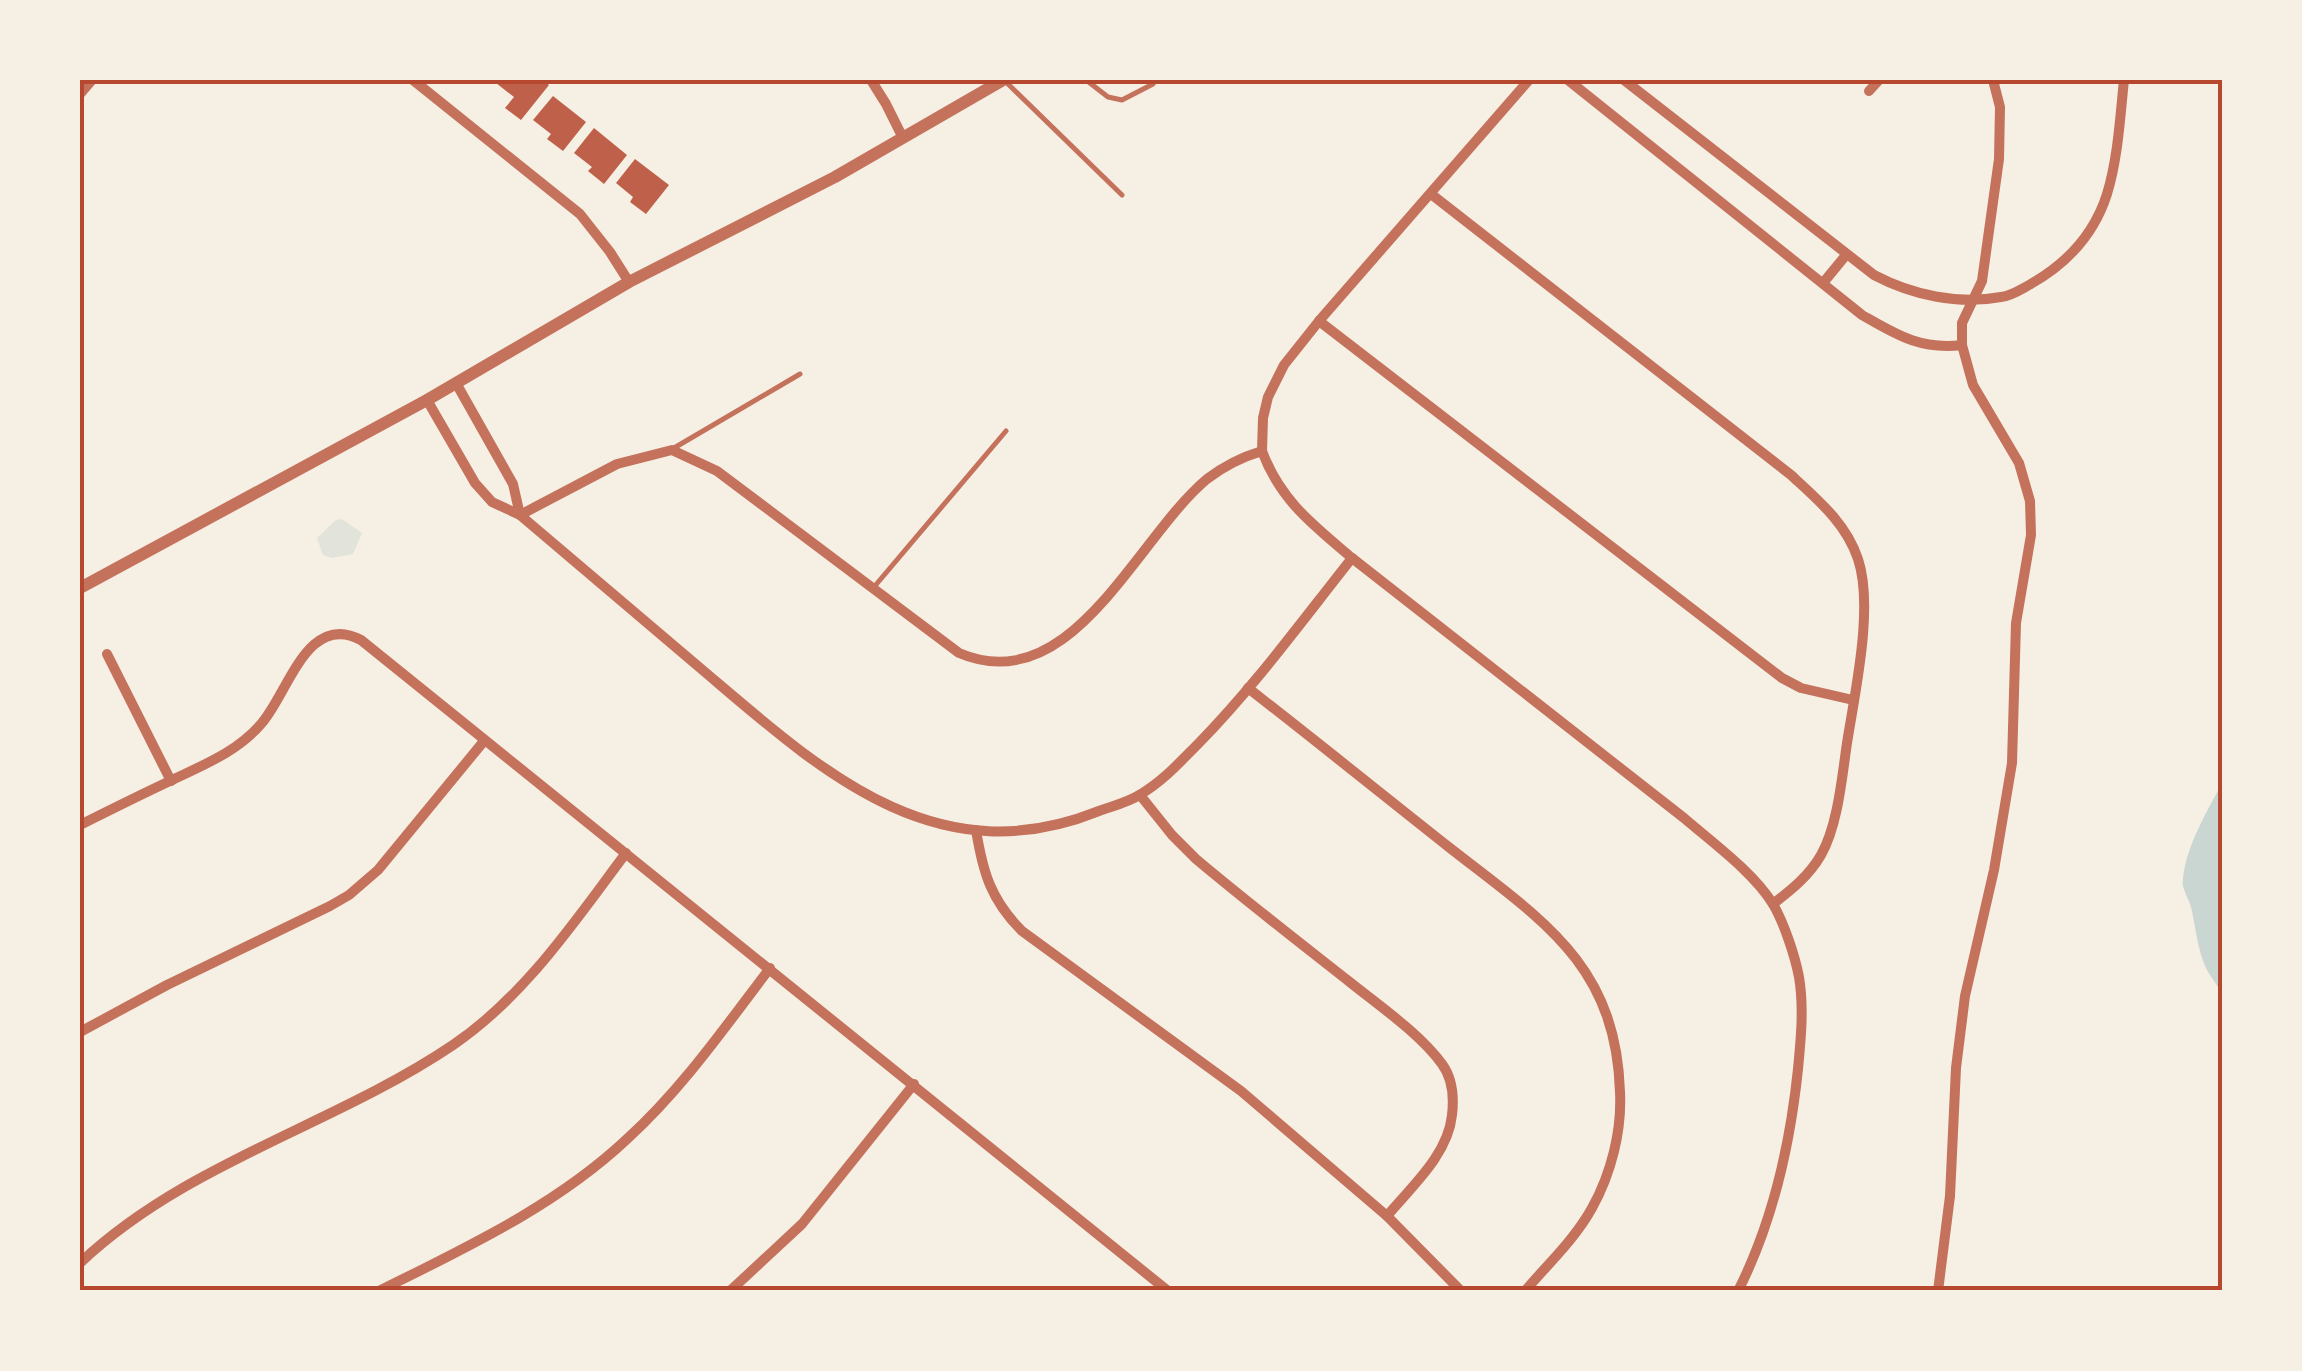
<svg xmlns="http://www.w3.org/2000/svg" width="2302" height="1371" font-family="Inter,sans-serif">
	<style>
		.green { fill: #e2e4dc }
		.water { fill: #c9d6d2 }
		.building { fill: #bf614a }
		.lines { fill: none; stroke-linecap: round; stroke-linejoin: round }
		.service { stroke: #c5725c; stroke-width: 5 }
		.minor { stroke: #c5725c; stroke-width: 10 }
		.tertiary { stroke: #c5725c; stroke-width: 12 }
		.neatline { fill: none; stroke: #b5482f; stroke-width: 4 }
	</style>
	<rect width="100%" height="100%" fill="#f6efe4"/>
	<path class="green" d="M342 519 362 533 353 554 332 558 323 555 317 538 336 520Z"/>
	<path class="water" d="M2222 783V995C2218 985 2211 978 2206 968 2197 948 2196 928 2191 907 2188 896 2181 889 2183 878 2187 844 2207 812 2222 783Z"/>
	<g class="building">
		<path d="M498 80H543L549 85 521 120 505 108 514 97 496 83Z"/>
		<path d="M553 96 586 122 563 151 547 139 551 134 533 120Z"/>
		<path d="M594 128 627 155 604 184 588 171 592 167 574 153Z"/>
		<path d="M635 159 669 185 646 214 630 202 633 197 616 183Z"/>
	</g>
	<g class="lines">
		<g class="service">
			<path d="M1086 80 1108 97 1122 100 1153 84"/>
			<path d="M1006 82 1122 195"/>
			<path d="M674 448 800 374"/>
			<path d="M874 587 1006 431"/>
		</g>
		<g class="minor">
			<path d="M413 80 580 214 610 252 629 282"/>
			<path d="M871 80 886 104 903 138"/>
			<path d="M1568 80 1862 315C1897 335 1920 350 1962 345"/>
			<path d="M1624 80 1874 275C1912 295 1958 305 2001 297 2011 296 2020 290 2029 285 2065 265 2094 235 2107 194 2118 158 2120 118 2124 80"/>
			<path d="M1869 91 1879 80"/>
			<path d="M80 94 92 80"/>
			<path d="M1431 194 1791 475C1818 500 1846 523 1858 559 1874 607 1855 692 1847 743 1842 777 1838 825 1821 855 1809 876 1791 890 1773 904"/>
			<path d="M1823 283 1846 255"/>
			<path d="M1319 321 1782 678 1801 688 1853 700"/>
			<path d="M456 383 513 484 520 515"/>
			<path d="M427 400 475 483 492 502 520 515C580 566 639 616 699 667 817 767 933 878 1099 811 1113 806 1129 802 1141 794 1163 781 1180 762 1198 744 1254 687 1302 621 1352 558"/>
			<path d="M1262 451C1280 500 1313 525 1352 558L1684 818C1713 843 1753 872 1773 904 1784 923 1795 956 1799 977 1804 1007 1801 1038 1798 1069 1790 1146 1773 1222 1738 1291"/>
			<path d="M520 515 617 464 672 450 717 471 959 653C1072 701 1136 538 1207 479 1224 466 1242 457 1262 451L1263 418 1268 397 1284 365 1319 321 1529 80"/>
			<path d="M107 654 171 781"/>
			<path d="M1248 688C1316 741 1383 795 1450 848 1542 920 1616 964 1620 1092 1622 1131 1611 1174 1592 1208 1575 1239 1547 1265 1525 1291"/>
			<path d="M1140 795 1172 835 1196 859C1247 902 1299 942 1351 983 1381 1007 1420 1034 1442 1064 1453 1079 1454 1098 1452 1115 1448 1155 1411 1187 1387 1216"/>
			<path d="M80 825C110 810 140 795 170 781 203 765 237 752 261 724 288 694 307 611 361 640L1168 1291"/>
			<path d="M976 830C983 873 991 900 1022 931L1241 1091 1387 1216 1461 1291"/>
			<path d="M80 1032 167 985 330 906 349 895 378 870 484 741"/>
			<path d="M80 1263C187 1162 333 1126 453 1045 525 996 575 921 626 853"/>
			<path d="M379 1291C465 1248 556 1206 627 1139 682 1089 725 1027 770 968"/>
			<path d="M730 1291 802 1224 914 1084"/>
			<path d="M1938 1291 1950 1196 1956 1068 1965 996 1994 870 2012 763 2016 623 2031 535 2030 501 2019 463 1973 385 1962 345V323L1982 281 1999 159 2000 107 1993 80"/>
		</g>
		<path class="tertiary" d="M80 588 427 400 629 282 835 177 1003 80"/>
	</g>
	<rect width="2302" height="1371" fill="none" stroke="#f6efe4" stroke-width="165"/>
	<rect x="82" y="82" width="2138" height="1206" class="neatline"/>
</svg>
